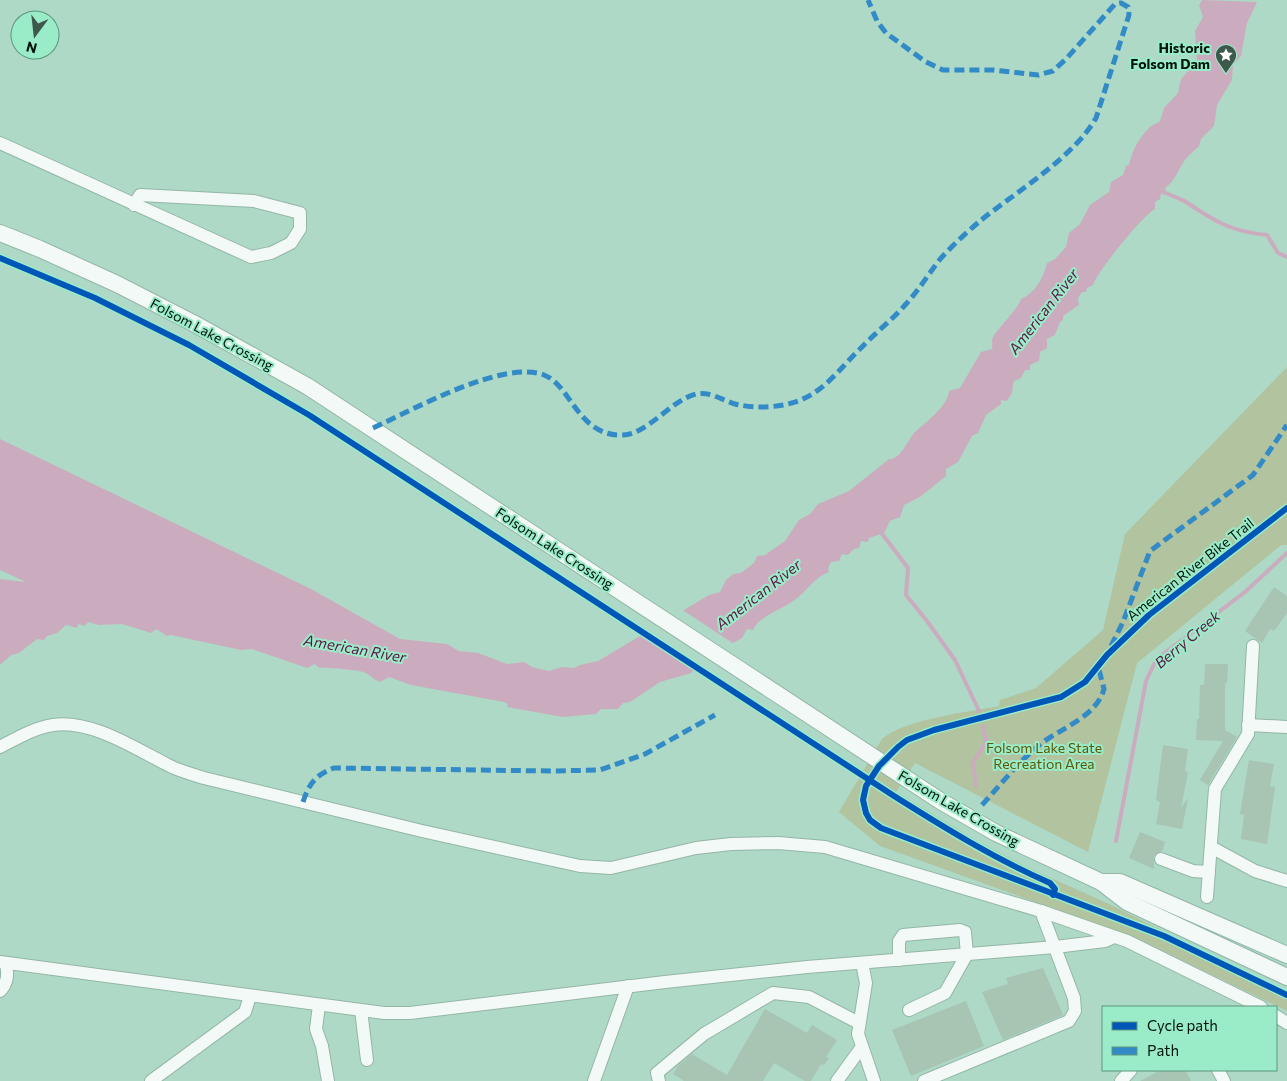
<svg xmlns="http://www.w3.org/2000/svg" width="1287" height="1081" font-family="Commissioner,sans-serif">
	<style>
		.green { fill: #b1c39f }
		.water { fill: #cbacbf }
		.pier { fill: #add9c6 }
		.lines { fill: none; stroke-linecap: round; stroke-linejoin: round }
		.stream { stroke: #cbacbf; stroke-width: 4 }
		.building { fill: #a8c4b3 }
		.minor-casing { stroke: #94b6a7; stroke-width: 14 }
		.major-casing { stroke: #94b6a7; stroke-width: 18 }
		.minor { stroke: #f3f9f6; stroke-width: 12 }
		.major { stroke: #f3f9f6; stroke-width: 16 }
		.quiet { stroke: #328bc6; stroke-width: 5; stroke-dasharray: 10 5; stroke-linecap: butt }
		.cycleway-casing { stroke: #9aecc9; stroke-width: 9 }
		.cycleway { stroke: #0057b8; stroke-width: 6 }
		.labels { text-anchor: middle; dominant-baseline: central; stroke-width: 4; stroke-linejoin: round; paint-order: stroke }
		.poi-label { font-size: 14px; font-weight: bold; fill: #00140b; stroke: #9aecc9; text-anchor: end }
		.street-label { font-size: 14px; fill: #00140b; stroke: #9aecc9 }
		.park-label { font-size: 14px; fill: #5d5805; stroke: #9aecc9 }
		.water-label { font-size: 15px; font-style: italic; fill: #5e1544; stroke: #9aecc9 }
	</style>
	<rect width="100%" height="100%" fill="#add9c6"/>
	<path class="green" d="M1287 367V545H1281L1137 663 1088 852 915 763 896 792 979 842 1031 869 1109 904 1287 993V1011L1138 939 880 846 839 812 882 739C905 719 969 712 999 706L1000 700 1036 688 1103 630 1125 534Z"/>
	<path class="water" d="M1202 0 1257 2 1247 23 1241 56 1233 65 1232 80 1217 105 1214 126 1201 139 1199 146C1193 152 1188 155 1183 163 1177 172 1175 181 1165 188L1166 192 1161 193 1160 199 1155 202V209C1143 215 1097 272 1093 285L1087 288 1086 292H1082L1078 298 1079 305 1063 316V320L1060 322 1055 335 1047 339V348L1040 352 1039 361 1030 365V370H1025L1021 378 1014 381C1011 390 1015 393 1006 401L1001 400V404L986 415 978 433 972 436 958 462 946 469V476L920 497 904 505 900 517 890 521 884 533 869 538 868 542 861 541 859 548 854 549 848 555 842 554 839 561 831 562 828 568 829 572C816 576 807 591 796 599 784 609 758 616 753 630L747 629 742 638 711 655 691 673 660 682 630 702 623 703 618 709H601L596 714 563 717 507 707 508 704 504 702 411 685 389 677 380 682C373 680 369 673 363 672 356 670 325 667 319 668L315 664 307 668 252 649 241 650 171 635 167 636 156 629 151 633 122 624 99 625 88 622 85 626 78 624 77 628 66 625 57 633 47 636 44 640 37 639 19 653 11 655 0 665V579L26 582 0 570V439L311 589 400 639 447 644 459 651 478 653 507 664 524 662 532 667 549 671 562 667 574 668 580 665 598 661 709 595 720 592 726 580 733 574 741 573 754 563 757 556 765 555 785 541 799 520 810 514 818 504 849 491 889 459C901 460 908 439 915 432 925 423 948 406 949 391L960 388 981 352 992 349C993 345 991 341 993 337 999 327 1018 309 1021 299 1035 293 1043 279 1047 263L1055 259 1066 247 1069 233 1080 224 1090 205 1109 192 1111 182 1123 175 1126 166 1129 165C1132 151 1139 137 1150 127 1153 124 1157 124 1160 121L1164 108 1178 93 1181 79 1197 61 1195 31 1203 17 1199 5Z"/>
	<path class="pier" d="M681 609 734 644 724 652 712 657 697 671 641 634Z"/>
	<g class="lines">
		<g class="stream">
			<path d="M1161 191C1169 195 1178 197 1186 202 1214 221 1232 232 1267 235L1278 253 1287 257"/>
			<path d="M880 531 908 568 906 595 927 621 955 660 979 711"/>
			<path d="M976 786 973 763 986 742 983 726"/>
			<path d="M1116 841 1146 681 1154 664 1162 655 1245 592 1287 553"/>
		</g>
	</g>
	<g class="building">
		<path d="M1274 587 1287 596V613L1274 631 1270 629 1262 643 1245 631Z"/>
		<path d="M1205 664H1228L1227 683H1225V730L1237 737 1208 785 1200 780 1223 741 1196 740 1197 719H1199L1200 685H1204Z"/>
		<path d="M1163 745 1188 749 1185 771 1188 772 1181 808 1188 798 1182 829 1156 824 1160 802 1156 800Z"/>
		<path d="M1249 760 1274 764 1270 786 1275 787 1267 844 1241 839 1244 815 1240 814Z"/>
		<path d="M1140 832 1165 842 1162 851 1154 856V869L1129 858Z"/>
		<path d="M1043 968 1063 1015 1003 1040 982 992 1008 984 1006 978Z"/>
		<path d="M966 1001 984 1046 911 1076 892 1030Z"/>
		<path d="M765 1009 807 1033 812 1025 837 1040 826 1057 829 1058 824 1065 821 1064 811 1081H805L774 1063 763 1081H684L673 1074 678 1066 692 1054 727 1075Z"/>
		<path d="M1161 1070H1185L1191 1081H1140Z"/>
	</g>
	<g class="lines">
		<g class="minor-casing">
			<g id="minor">
				<path d="M0 143 251 257 271 253 291 243 300 229V213L254 201 140 195 134 205"/>
				<path d="M1248 725 1287 727"/>
				<path d="M0 747C17 738 34 728 53 725 91 719 136 749 168 765 179 771 192 774 204 778L422 831 580 866 611 868 696 848 731 844 778 843 825 847 1041 911 1127 941 1261 1007"/>
				<path d="M1211 847 1255 871 1287 881"/>
				<path d="M1161 859 1193 871 1209 872"/>
				<path d="M1207 897 1215 789 1248 734 1253 646"/>
				<path d="M899 960V941L903 935 960 930 965 932 967 954 945 993 909 1010"/>
				<path d="M0 962 384 1013H410L665 982 807 967 1055 947 1105 941 1114 937"/>
				<path d="M862 963 866 983 858 1034 874 1081"/>
				<path d="M0 991C8 983 8 974 6 963"/>
				<path d="M319 1005 316 1029 322 1046 328 1081"/>
				<path d="M361 1010 367 1060"/>
				<path d="M1276 1016 1287 1023"/>
				<path d="M1218 1070 1224 1081"/>
				<path d="M151 1081 241 1015 245 1012 250 996"/>
				<path d="M594 1081 628 986"/>
				<path d="M659 1081 657 1073 704 1034 773 993 809 997 859 1023"/>
				<path d="M837 1081 861 1048"/>
				<path d="M924 1081 1069 1021 1075 1011 1074 998 1041 911"/>
				<path d="M1121 1081 1131 1070"/>
			</g>
		</g>
		<g class="major-casing">
			<g id="major">
				<path d="M0 233 40 249 117 284 193 323 307 386 942 802 996 833 1101 882 1127 902 1287 977"/>
				<path d="M1101 882H1120L1287 955"/>
			</g>
		</g>
		<use href="#minor" class="minor"/>
		<use href="#major" class="major"/>
		<g class="quiet">
			<path d="M373 428C413 410 503 359 544 375 571 385 578 437 623 435 648 434 671 400 696 394 709 391 722 400 735 404 756 409 785 408 805 398 828 387 843 365 861 348 875 333 892 320 906 304 919 290 929 273 941 258 953 245 967 232 980 221 1016 192 1074 157 1096 118L1129 15 1128 7 1121 3 1115 4 1066 59 1053 71 1038 75 993 70H943L926 62 886 33 877 21 868 0"/>
			<path d="M1111 646 1123 622 1150 551 1253 475 1287 425"/>
			<path d="M303 802C309 784 315 775 334 768L551 771 600 770 645 754 715 715"/>
			<path d="M982 805C1000 785 1017 764 1038 746 1058 729 1096 718 1104 689L1098 666"/>
		</g>
		<g class="cycleway-casing">
			<g id="cycleway">
				<path d="M0 258 95 298 189 345 309 415 894 796C945 828 995 859 1050 883L1055 889 1053 895"/>
				<path d="M1287 508 1149 615 1107 655 1085 682 1061 697 934 730 907 740 898 747 879 766 866 786 863 800 866 813 870 820 881 828 1164 936 1287 995"/>
			</g>
		</g>
		<use href="#cycleway" class="cycleway"/>
	</g>
	<defs>
		<g id="sight-pin" transform="scale(1.125)"><path d="M0 17L-7.5 6A9.5 9.5 0 1 1 7.5 6Z" fill="#3d594c" stroke="#9aecc9"/><path d="M0-6L1.8-2.2L6-1.7L2.9 1.2L3.7 5.4L0 3.3L-3.7 5.4L-2.9 1.2L-6-1.7L-1.8-2.2Z" fill="#fff"/></g>
	</defs>
	<g fill-rule="evenodd">
		<use href="#sight-pin" x="1226" y="55"/>
	</g>
	<g class="labels">
		<g class="poi-label">
			<text x="1210" y="47">Historic<tspan x="1210" dy="16">Folsom Dam</tspan></text>
		</g>
		<g class="street-label">
			<text transform="translate(212 334) rotate(28)">Folsom Lake Crossing</text>
			<text transform="translate(555 548) rotate(33)">Folsom Lake Crossing</text>
			<text transform="translate(1190 569) rotate(-38)">American River Bike Trail</text>
			<text transform="translate(959 808) rotate(30)">Folsom Lake Crossing</text>
		</g>
		<g class="park-label">
			<text x="1044" y="747">Folsom Lake State<tspan x="1044" dy="16">Recreation Area</tspan></text>
		</g>
		<g class="water-label">
			<text transform="translate(1043 311) rotate(-52)">American River</text>
			<text transform="translate(758 594) rotate(-38)">American River</text>
			<text transform="translate(1187 639) rotate(-40)">Berry Creek</text>
			<text transform="translate(355 648) rotate(10)">American River</text>
		</g>
	</g>
	<rect x="1102" y="1006" width="175" height="65" fill="#9aecc9" stroke="#5c967d"/>
	<rect x="1112" y="1022" width="25" height="8" fill="#0057b8" stroke="#5c967d"/>
	<text x="1147" y="1031" font-size="15" fill="#00140b">Cycle path</text>
	<rect x="1112" y="1047" width="25" height="8" fill="#328bc6" stroke="#5c967d"/>
	<text x="1147" y="1056" font-size="15" fill="#00140b">Path</text>
	<g transform="translate(35 35) rotate(195)"><circle r="24" fill="#9aecc9" stroke="#5c967d"/>
	<path d="M0-4L9 19L0 12L-9 19Z" fill="#3d594c"/>
	<text y="-8" font-size="14" font-weight="bold" text-anchor="middle" fill="#00140b">N</text>
	</g>
</svg>
